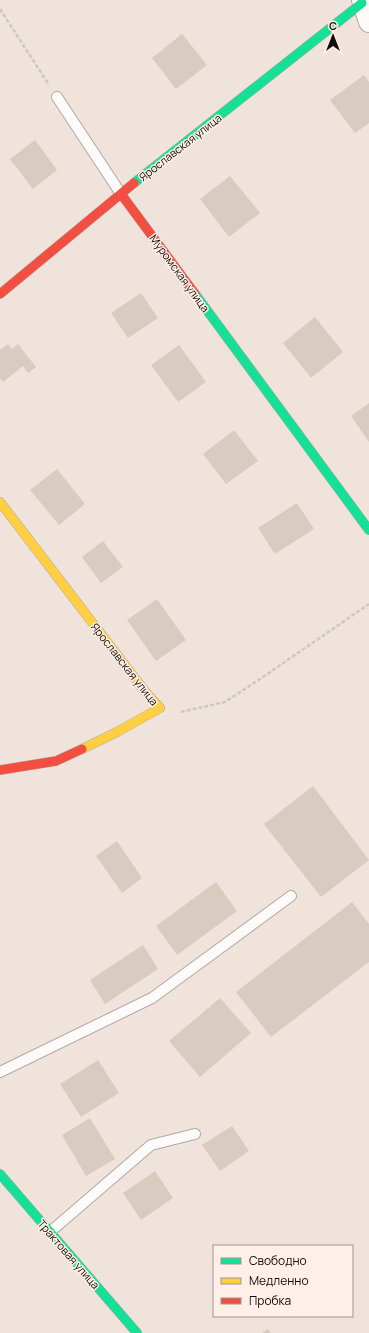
<svg xmlns="http://www.w3.org/2000/svg" width="369" height="1333" font-family="Manrope,sans-serif">
	<style>
		.building { fill: #dacbc1 }
		.lines { fill: none; stroke-linecap: round; stroke-linejoin: round }
		.lane-casing { stroke: #b2a8a2; stroke-width: 12 }
		.street-casing { stroke: #b2a8a2; stroke-width: 22 }
		.fast-casing { stroke: #b2a8a2; stroke-width: 10 }
		.slow-casing { stroke: #b2a8a2; stroke-width: 10 }
		.jam-casing { stroke: #b2a8a2; stroke-width: 10 }
		.path { stroke: #ccc8c6; stroke-width: 2.5; stroke-dasharray: 4 2; stroke-linecap: butt }
		.lane { stroke: #fdfbfa; stroke-width: 10 }
		.street { stroke: #fdfbfa; stroke-width: 20 }
		.fast { stroke: #16e098; stroke-width: 9 }
		.slow { stroke: #ffcf43; stroke-width: 9 }
		.jam { stroke: #f24e42; stroke-width: 9 }
		.labels { text-anchor: middle; dominant-baseline: central; stroke-width: 3; stroke-linejoin: round; paint-order: stroke }
		.street-label { font-size: 11px; fill: #140c08; stroke: #fef0e8 }
	</style>
	<rect width="100%" height="100%" fill="#f0e3dc"/>
	<g class="building">
		<path d="M182 34 207 65 176 89 152 58Z"/>
		<path d="M364 75 369 82V123L355 133 330 100Z"/>
		<path d="M35 140 57 170 33 189 10 159Z"/>
		<path d="M230 176 260 213 229 237 200 199Z"/>
		<path d="M141 293 158 318 128 338 111 313Z"/>
		<path d="M315 317 343 352 311 378 283 343Z"/>
		<path d="M8 344 12 349 18 344 36 367 28 373 23 366 3 382 0 378V350Z"/>
		<path d="M179 345 206 382 178 402 151 365Z"/>
		<path d="M369 403V442L351 416Z"/>
		<path d="M234 430 258 461 226 484 203 454Z"/>
		<path d="M57 469 85 504 59 525 30 490Z"/>
		<path d="M297 503 314 529 275 554 258 528Z"/>
		<path d="M103 541 123 567 101 583 82 557Z"/>
		<path d="M157 599 186 640 156 661 127 620Z"/>
		<path d="M313 786 369 860 321 897 264 824Z"/>
		<path d="M117 841 142 878 122 893 96 856Z"/>
		<path d="M216 882 237 911 177 955 156 926Z"/>
		<path d="M352 902 369 924V962L271 1037 236 992Z"/>
		<path d="M143 945 158 969 105 1004 90 980Z"/>
		<path d="M220 998 251 1033 200 1077 169 1041Z"/>
		<path d="M98 1060 119 1093 81 1117 60 1084Z"/>
		<path d="M90 1118 115 1159 86 1176 62 1135Z"/>
		<path d="M232 1126 249 1151 220 1171 202 1145Z"/>
		<path d="M155 1171 173 1198 141 1220 123 1193Z"/>
		<path d="M268 1329 271 1333H262Z"/>
	</g>
	<g class="lines">
		<g class="lane-casing">
			<g id="lane">
				<path d="M57 97 121 194"/>
				<path d="M0 1072 152 998 291 896"/>
				<path d="M50 1232 151 1145 195 1134"/>
			</g>
		</g>
		<g class="street-casing">
			<path id="street" d="M362 0 369 22"/>
		</g>
		<g class="fast-casing">
			<g id="fast">
				<path d="M134 183 362 3"/>
				<path d="M195 294 369 530"/>
				<path d="M0 1174 137 1333"/>
			</g>
		</g>
		<g class="slow-casing">
			<path id="slow" d="M0 502 147 694 160 708 117 732 82 749"/>
		</g>
		<g class="jam-casing">
			<g id="jam">
				<path d="M121 194 195 294"/>
				<path d="M0 294 134 183"/>
				<path d="M0 770 56 761 82 749"/>
			</g>
		</g>
		<g class="path">
			<path d="M0 9 49 85"/>
			<path d="M181 712 225 702 260 679 369 604"/>
		</g>
		<use href="#lane" class="lane"/>
		<use href="#street" class="street"/>
		<use href="#fast" class="fast"/>
		<use href="#slow" class="slow"/>
		<use href="#jam" class="jam"/>
	</g>
	<g class="labels">
		<g class="street-label">
			<text transform="translate(180 147) rotate(-38)">Ярославская улица</text>
			<text transform="translate(180 273) rotate(54)">Муромская улица</text>
			<text transform="translate(125 664) rotate(52)">Ярославская улица</text>
			<text transform="translate(69 1254) rotate(49)">Трактовая улица</text>
		</g>
	</g>
	<rect x="213" y="1245" width="140" height="72" fill="#fef0e8" stroke="#a0958e"/>
	<rect x="221" y="1258" width="20" height="6" fill="#16e098" stroke="#a0958e"/>
	<text x="249" y="1265" font-size="12" fill="#140c08">Свободно</text>
	<rect x="221" y="1278" width="20" height="6" fill="#ffcf43" stroke="#a0958e"/>
	<text x="249" y="1285" font-size="12" fill="#140c08">Медленно</text>
	<rect x="221" y="1298" width="20" height="6" fill="#f24e42" stroke="#a0958e"/>
	<text x="249" y="1305" font-size="12" fill="#140c08">Пробка</text>
	<g transform="translate(333 36)" stroke="#fef0e8" stroke-width="3" paint-order="stroke">
	<path d="M0-3L7 15L0 10L-7 15Z" fill="#140c08"/>
	<text y="-6" font-size="11" font-weight="bold" text-anchor="middle" fill="#140c08">С</text>
	</g>
</svg>
